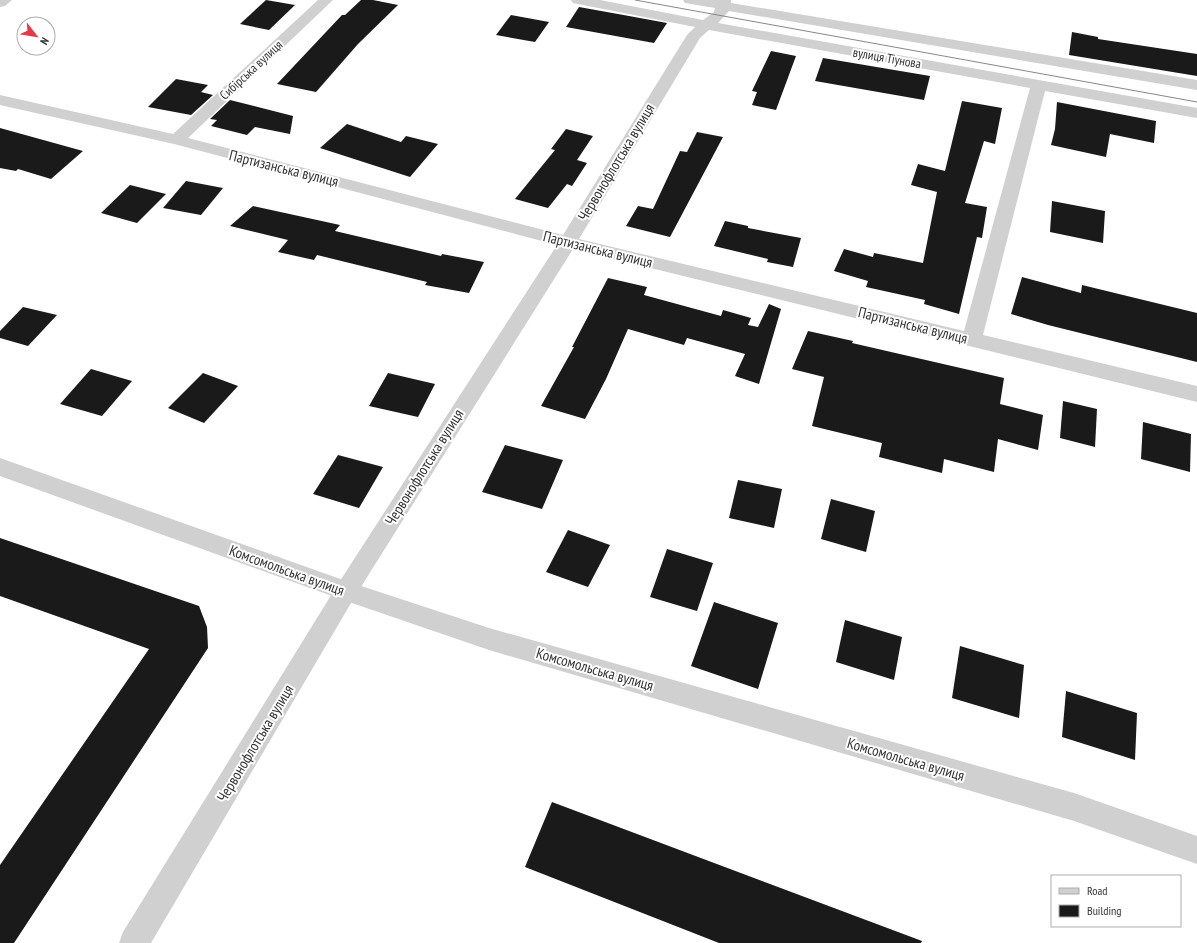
<svg xmlns="http://www.w3.org/2000/svg" width="1197" height="943" font-family="'PT Sans Narrow',sans-serif">
	<style>
		.building { fill: #1a1a1a }
		.lines { fill: none; stroke-linecap: round; stroke-linejoin: round }
		.minor { fill: #d0d0d0; fill-rule: evenodd }
		.tertiary { fill: #d0d0d0; fill-rule: evenodd }
		.tram { stroke: #888; stroke-width: 1 }
		.labels { text-anchor: middle; dominant-baseline: central; stroke-width: 4; stroke-linejoin: round; paint-order: stroke }
		.far-street-label { font-size: 13px; fill: #333; stroke: #fff }
		.street-label { font-size: 15px; fill: #333; stroke: #fff }
	</style>
	<rect width="100%" height="100%" fill="#fff"/>
	<g class="building">
		<path d="M266 0 295 5 269 30 240 24Z"/>
		<path d="M361 0H373L398 5 358 44 316 92 277 84 342 15H345Z"/>
		<path d="M579 7 629 16 667 23 654 43 566 27Z"/>
		<path d="M511 15 549 22 535 42 496 35Z"/>
		<path d="M1072 32 1098 37V39L1197 54V76L1069 55Z"/>
		<path d="M771 51 796 56 776 110 752 105 757 92 752 91Z"/>
		<path d="M823 58 930 76 924 100 815 81Z"/>
		<path d="M176 79 208 85 201 92 213 95 191 115 148 107Z"/>
		<path d="M230 100 293 116 290 134 255 127 247 135 211 126 217 120 210 119Z"/>
		<path d="M962 101 1002 108 995 144 984 141 965 203 987 207 982 238 977 237 959 314 924 304 925 300 866 287 868 281 834 271 844 249 873 257 874 253 923 263 937 192 911 185 918 164 945 171Z"/>
		<path d="M1057 102 1156 121 1154 143 1110 134 1106 157 1051 145 1055 129Z"/>
		<path d="M347 124 401 142 406 136 438 144 410 177 320 148Z"/>
		<path d="M0 128 83 151 51 179 18 169 16 171 0 168Z"/>
		<path d="M566 129 593 136 577 160 587 163 572 186 567 184 548 208 515 199 555 150 551 149Z"/>
		<path d="M697 132 723 137 670 237 626 226 638 206 653 209 680 151 687 152Z"/>
		<path d="M186 181 223 188 201 215 163 208Z"/>
		<path d="M130 185 166 194 137 223 101 213Z"/>
		<path d="M1052 201 1105 211 1103 243 1050 232Z"/>
		<path d="M253 206 340 225 335 231 441 256 442 254 484 262 469 293 425 285 427 282 317 255 314 260 278 252 288 240 230 226Z"/>
		<path d="M725 221 748 226V228L801 238 793 267 767 262 768 259 714 246Z"/>
		<path d="M1022 277 1081 293 1082 285 1197 313V362L1048 325 1011 314Z"/>
		<path d="M608 278 647 287 644 295 721 316 723 310 751 318 748 325 758 327 769 304 781 309 759 384 735 376 745 354 687 338 684 345 628 329 606 379 585 419 541 406 574 347H572Z"/>
		<path d="M23 307 57 315 28 346 0 338V331Z"/>
		<path d="M808 331 853 341 852 343 1004 378 1000 404 1043 415 1038 450 998 439 994 472 944 459 942 473 879 457 882 443 812 426 824 377 792 369Z"/>
		<path d="M91 369 132 381 102 416 60 404Z"/>
		<path d="M203 373 238 386 204 423 168 408Z"/>
		<path d="M388 373 435 384 418 417 369 406Z"/>
		<path d="M1063 401 1097 409 1095 447 1060 438Z"/>
		<path d="M1143 422 1191 434 1190 472 1141 459Z"/>
		<path d="M505 445 563 460 542 509 482 492Z"/>
		<path d="M338 455 383 467 359 508 313 494Z"/>
		<path d="M738 480 782 489 774 528 729 518Z"/>
		<path d="M831 499 875 511 866 552 821 539Z"/>
		<path d="M568 530 610 545 588 587 546 572Z"/>
		<path d="M0 538 199 606 207 627 208 648 14 943H0V865L149 649 0 596Z"/>
		<path d="M667 549 713 563 697 611 650 597Z"/>
		<path d="M714 602 778 623 758 689 691 666Z"/>
		<path d="M845 620 902 637 894 680 836 662Z"/>
		<path d="M960 646 1024 665 1019 718 952 698Z"/>
		<path d="M1066 691 1137 713 1135 760 1062 737Z"/>
		<path d="M552 802 922 941 921 943H719L525 867Z"/>
	</g>
	<g class="lines">
		<g class="minor">
			<path d="M0 0H12L5 6 0 7Z"/>
			<path d="M318 0H333L188 138 563 235 687 35 695 27 578 4 573 3 571 0H600L703 20 714 12 715 8 685 3 683 0H731V3L1197 80V90L729 11 718 23 1197 108V118L1045 91 983 335 1197 386V402L573 249 354 598 151 943H119L123 932 338 584 557 245 174 144 0 105V95L173 134ZM709 30 1030 88 964 331 579 239 700 38Z"/>
		</g>
		<path class="tertiary" d="M0 458 346 581 489 628 1074 793 1197 836V864L1074 821 489 650 346 601 0 476Z"/>
		<path class="tram" d="M635 0 1197 102"/>
	</g>
	<g class="labels">
		<g class="far-street-label">
			<text transform="translate(887 58) rotate(10)">вулиця Тіунова</text>
			<text transform="translate(251 70) rotate(-43)">Сибірська вулиця</text>
		</g>
		<g class="street-label">
			<text transform="translate(616 162) rotate(-59)">Червонофлотська вулиця</text>
			<text transform="translate(284 168) rotate(14)">Партизанська вулиця</text>
			<text transform="translate(598 249) rotate(14)">Партизанська вулиця</text>
			<text transform="translate(913 325) rotate(14)">Партизанська вулиця</text>
			<text transform="translate(424 467) rotate(-58)">Червонофлотська вулиця</text>
			<text transform="translate(287 570) rotate(20)">Комсомольська вулиця</text>
			<text transform="translate(595 669) rotate(16)">Комсомольська вулиця</text>
			<text transform="translate(255 743) rotate(-59)">Червонофлотська вулиця</text>
			<text transform="translate(906 759) rotate(16)">Комсомольська вулиця</text>
		</g>
	</g>
	<rect x="1051" y="875" width="130" height="52" fill="#ffffff" stroke="#adadad"/>
	<rect x="1059" y="888" width="20" height="6" fill="#d0d0d0" stroke="#adadad"/>
	<text x="1087" y="895" font-size="12" fill="#333333">Road</text>
	<rect x="1059" y="905" width="20" height="12" fill="#1a1a1a" stroke="#adadad"/>
	<text x="1087" y="915" font-size="12" fill="#333333">Building</text>
	<g transform="translate(36 36) rotate(121)"><circle r="19" fill="#ffffff" stroke="#adadad"/>
	<path d="M0-3L7 15L0 10L-7 15Z" fill="#e63946"/>
	<text y="-6" font-size="11" font-weight="bold" text-anchor="middle" fill="#333333">N</text>
	</g>
</svg>
